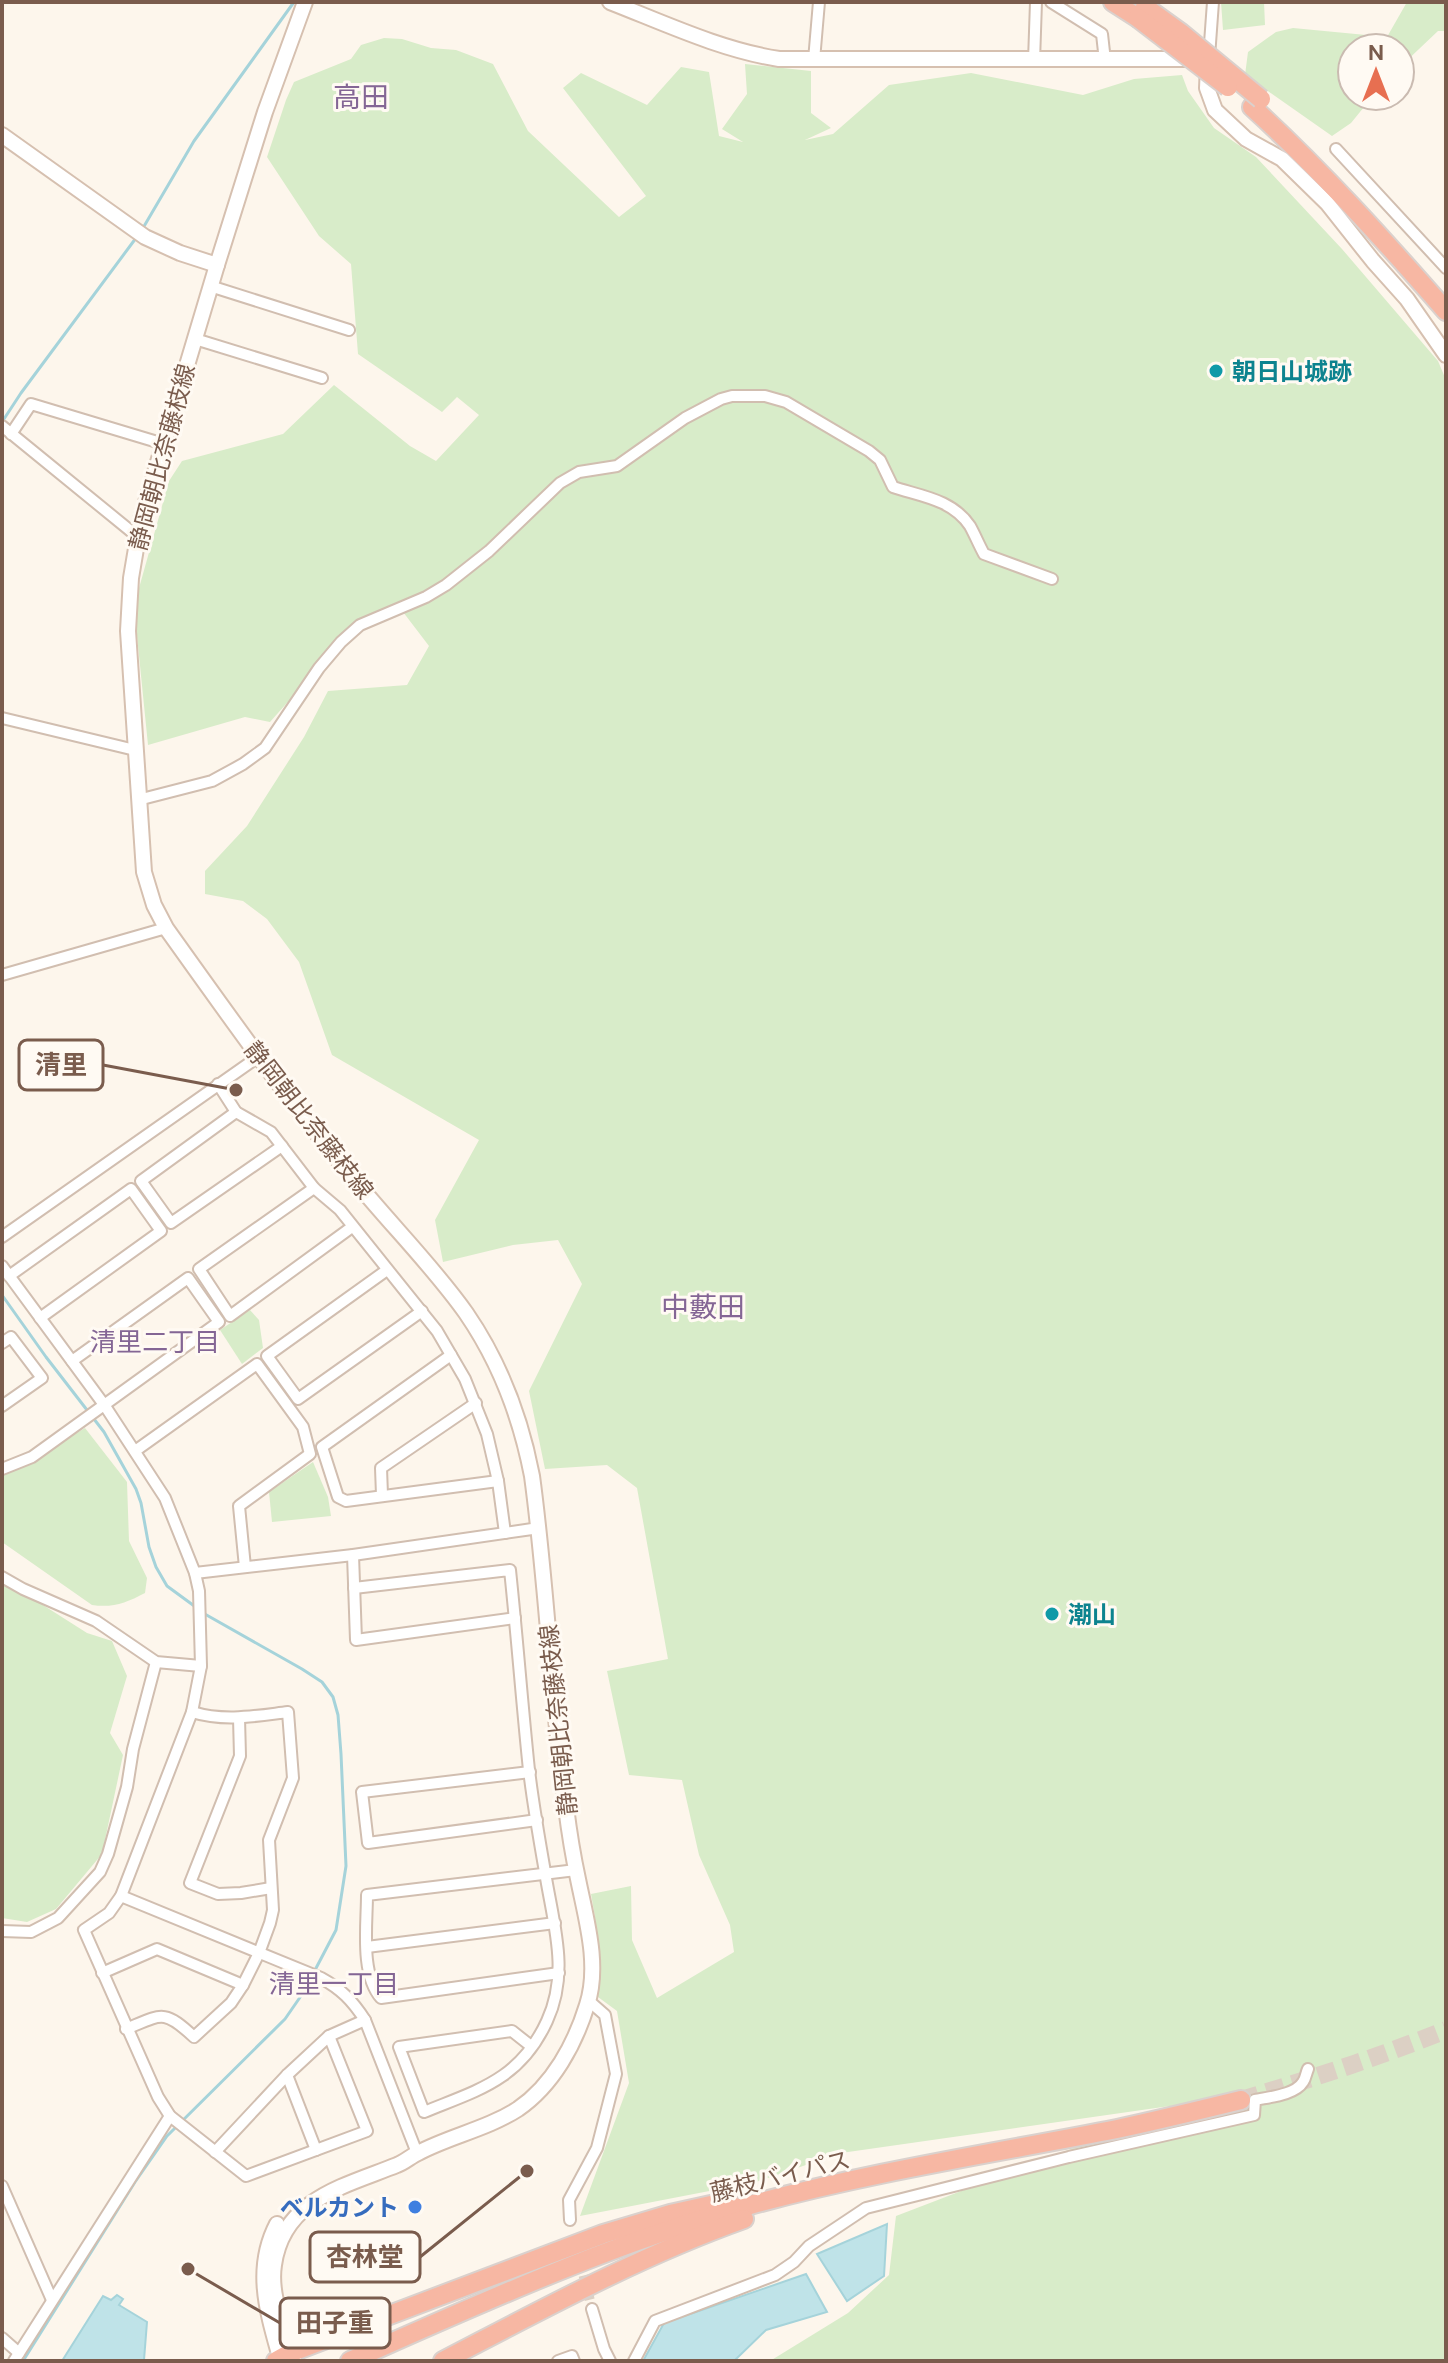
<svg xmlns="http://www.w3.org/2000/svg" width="1448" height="2363" font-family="'DM Sans','Noto Sans JP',sans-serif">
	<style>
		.green { fill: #d8ecc9 }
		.water { fill: #bfe3e8; stroke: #a5d3da; stroke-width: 2 }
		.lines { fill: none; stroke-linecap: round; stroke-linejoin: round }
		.stream { stroke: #a5d3da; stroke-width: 3 }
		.street-tunnel { stroke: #dcd0c4; stroke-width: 10; stroke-dasharray: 10 5; stroke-linecap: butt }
		.highway-tunnel { stroke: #dcd0c4; stroke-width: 18; stroke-dasharray: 18 9; stroke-linecap: butt }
		.street-casing { stroke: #d1beb0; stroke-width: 14 }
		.secondary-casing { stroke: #d6c0b0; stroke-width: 18 }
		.highway-casing { stroke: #dad1cd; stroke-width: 22 }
		.street { stroke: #fff; stroke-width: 10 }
		.secondary { stroke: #fff; stroke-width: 14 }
		.highway { stroke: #f7b7a3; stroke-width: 18 }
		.highway-bridge-casing { stroke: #dad1cd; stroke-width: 22; stroke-linecap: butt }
		.highway-bridge { stroke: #f7b7a3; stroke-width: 18 }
		.culture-dot { fill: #0f9aa8; stroke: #fffaf3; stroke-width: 3 }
		.shop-dot { fill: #3f7fe0; stroke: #fffaf3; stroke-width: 3 }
		.labels { text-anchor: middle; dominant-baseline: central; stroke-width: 6; stroke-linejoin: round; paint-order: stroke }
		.culture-label { font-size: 24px; font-weight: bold; fill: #0d838f; stroke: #fffaf3; text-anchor: start }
		.street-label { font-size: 24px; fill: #7a5c4d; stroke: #fffaf3 }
		.shop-label { font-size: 24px; font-weight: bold; fill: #366cbe; stroke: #fffaf3; text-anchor: end }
		.neighbourhood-label { font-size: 26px; fill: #846695; stroke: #fffaf3 }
		.quarter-label { font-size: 28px; fill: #846695; stroke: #fffaf3 }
		.leader { fill: none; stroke: #7a5c4d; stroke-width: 3 }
		.callout-dot { fill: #7a5c4d; stroke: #fffaf3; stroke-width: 3 }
		.callout { fill: #fffaf3; stroke: #7a5c4d; stroke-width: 3 }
		.callout-label { font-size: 26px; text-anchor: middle; font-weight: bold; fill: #7a5c4d }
	</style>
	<rect width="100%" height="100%" fill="#fdf6ec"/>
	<g class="green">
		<path d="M1221 2H1264L1265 25 1223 30Z"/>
		<path d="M1407 2H1446V31H1438L1400 67V48H1352V96H1373L1351 123 1332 136 1245 75 1248 52 1276 32 1293 28 1387 37Z"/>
		<path d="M384 38 402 39 431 48 456 50 493 64 528 131 619 217 646 196 563 88 581 73 647 105 681 67 709 72 719 136 743 142 722 129 747 94 745 64 811 71V113L831 128 805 140 833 134 889 85 971 73 1083 95 1134 79 1182 75 1188 91 1214 128 1256 157 1342 249 1438 361 1446 380V2361H770L848 2313 889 2275 896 2216 1191 2103 841 2153 756 2182 580 2216 629 2083 617 2011 598 1997 595 1917 591 1894 631 1886 632 1940 657 1998 734 1952 730 1925 699 1855 682 1780 629 1775 607 1671 668 1659 637 1488 607 1465 545 1469 529 1391 582 1284 558 1240 513 1245 443 1262 435 1220 479 1140 332 1055 299 962 267 919 243 901 205 894V871L247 826 304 737 328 691 407 685 429 646 400 608 363 623 326 659 270 722 245 717 148 745 134 606 169 481 182 461 283 434 334 385 410 446 436 461 479 415 457 397 442 412 358 354 351 264 319 236 267 157 286 100 294 82 351 59 361 45Z"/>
		<path d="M250 1310 259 1320 263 1348 242 1364 220 1330Z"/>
		<path d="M85 1428 127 1482 129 1541 147 1578 145 1593C126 1603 113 1608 92 1605L2 1542V1474L32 1460Z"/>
		<path d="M313 1462 328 1497 331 1516 272 1522 269 1492Z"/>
		<path d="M2 1579 87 1633 112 1641 127 1676 110 1733 123 1755 102 1854 56 1909 27 1922 2 1918Z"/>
	</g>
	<g class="water">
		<path d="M887 2224 884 2276 847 2301 817 2254Z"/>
		<path d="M806 2274 827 2312 766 2330 734 2361H643L664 2323Z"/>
		<path d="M117 2295 123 2299 119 2305 147 2322 144 2360 146 2361H62L103 2296 111 2300Z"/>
	</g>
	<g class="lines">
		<g class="stream">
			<path d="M143 228 194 141 294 2"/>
			<path d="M2 422 21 393 136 238"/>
			<path d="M2 1295 46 1357 104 1432 136 1489 141 1503 149 1547 156 1567 167 1586 197 1608"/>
			<path d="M23 2361 135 2182 167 2136 285 2019 303 1993 336 1930 346 1866 341 1754 338 1715 333 1697 322 1682 302 1669 203 1613"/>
		</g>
		<path class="street-tunnel" d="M580 2261 592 2309"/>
		<path class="highway-tunnel" d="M1241 2100C1310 2079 1379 2057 1446 2030"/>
		<g class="street-casing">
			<g id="street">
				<path d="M1051 2 1102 34 1105 61"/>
				<path d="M1209 57 1213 2"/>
				<path d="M814 60 819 2"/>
				<path d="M1034 61 1036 2"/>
				<path d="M1336 149 1446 268"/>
				<path d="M210 286 349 330"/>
				<path d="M195 339 322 378"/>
				<path d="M2 426 138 537"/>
				<path d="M11 434 31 404 164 444"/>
				<path d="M2 718 135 750"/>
				<path d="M138 800 212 781 243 764 265 748 319 668 341 642 360 625 426 597 446 585 489 551 560 483 579 472 617 466 685 418 721 399 732 396H765L786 402 869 451 880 460 893 487C920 496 952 499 970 526 975 535 979 545 984 554L1052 579"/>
				<path d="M2 975 166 928"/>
				<path d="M218 1084 236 1112 271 1132 314 1188 340 1210 437 1331 465 1379 487 1434 498 1481 505 1533"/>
				<path d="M236 1112 141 1181 171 1223 282 1146"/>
				<path d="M314 1188 199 1269 230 1316 352 1227"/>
				<path d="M2 1237 258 1057"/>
				<path d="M2 1266 105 1406 165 1498 195 1573 199 1591 201 1666 192 1712 121 1896 109 1913 84 1930 158 2097 170 2116 246 2176 367 2131 329 2036"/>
				<path d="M387 1270 267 1356 298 1399 422 1311"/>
				<path d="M9 1276 131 1189 161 1231 40 1318"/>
				<path d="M2 1343 11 1337 42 1378 2 1406"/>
				<path d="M451 1355 322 1447 338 1497 346 1501 498 1481"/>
				<path d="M135 1451 257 1364 303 1427 310 1454 239 1506 245 1567"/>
				<path d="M2 1469 32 1457 219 1322 188 1278 72 1361"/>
				<path d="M382 1495 381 1468 476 1403"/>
				<path d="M353 1555 356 1640 515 1618"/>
				<path d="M195 1573 353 1555 539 1528"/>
				<path d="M2 1577 23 1589 96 1621 156 1662 201 1666"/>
				<path d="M354 1588 510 1570C517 1636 522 1703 529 1770 533 1804 539 1838 545 1872 553 1923 570 1972 547 2021 520 2080 478 2090 424 2112L399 2047 512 2031 531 2046"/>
				<path d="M239 1718 240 1756 190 1883 218 1894 241 1893 271 1888"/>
				<path d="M530 1772 362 1792 368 1843 537 1820"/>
				<path d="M121 1896 321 1978C341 1989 352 2000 365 2020L417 2153"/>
				<path d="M2 1931 31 1932 58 1918 100 1872 108 1854 127 1787 133 1749 156 1662"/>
				<path d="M367 1947 555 1923"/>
				<path d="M102 1973 157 1949 243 1985"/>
				<path d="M559 1973 381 1998C360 1974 367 1925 367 1895L576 1870"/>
				<path d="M126 2029C162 2014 164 2009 194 2037L231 2003 243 1985 259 1953 270 1923 273 1910 269 1840 293 1778 288 1712C255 1716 225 1722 192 1712"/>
				<path d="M287 2075 316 2150"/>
				<path d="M215 2152 287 2075 329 2036 365 2020"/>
				<path d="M2 2186 52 2300"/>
				<path d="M570 2220 569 2200 597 2148 616 2074 605 2015 589 2001"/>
				<path d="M592 2309 604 2349 610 2361"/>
				<path d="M2 2338 19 2353"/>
				<path d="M14 2361 170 2116"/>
				<path d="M558 2361 572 2356 574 2361"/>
				<path d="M634 2361 655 2321 775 2275 794 2262 809 2246 866 2208 1069 2157 1254 2115 1255 2100C1269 2097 1295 2095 1303 2082 1306 2078 1306 2073 1308 2069"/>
			</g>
		</g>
		<g class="secondary-casing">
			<g id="secondary">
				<path d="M610 2C664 23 721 50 779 59H1196"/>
				<path d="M1208 66 1207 88 1215 110 1246 139 1282 159 1327 203 1373 261 1407 299 1446 355"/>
				<path d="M2 135 145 237 180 253 217 265"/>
				<path d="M277 2224C253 2270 268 2314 281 2361"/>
				<path d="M294 2360C286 2330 269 2297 274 2265 283 2199 345 2186 397 2165 405 2162 411 2156 418 2153 450 2136 487 2129 518 2109 553 2085 575 2044 587 2005 600 1965 586 1919 578 1879 573 1856 569 1831 566 1807 551 1697 547 1586 532 1476 521 1419 499 1361 466 1313 432 1265 389 1223 352 1177 286 1097 226 1012 166 928L154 905 144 872 128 631 131 578 141 519 217 265 265 112 305 2"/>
			</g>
		</g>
		<g class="highway-casing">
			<g id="highway">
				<path d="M1113 2 1138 18"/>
				<path d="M1252 107C1321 170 1384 240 1446 311"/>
				<path d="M276 2361 292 2352 603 2234 670 2214 729 2201"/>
				<path d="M350 2361C481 2303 612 2243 750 2205 870 2172 995 2153 1117 2129 1159 2120 1200 2110 1241 2100"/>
				<path d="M443 2361C541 2310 640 2256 744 2219"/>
			</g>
		</g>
		<use href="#street" class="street"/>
		<use href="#secondary" class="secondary"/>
		<use href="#highway" class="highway"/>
		<g class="highway-bridge-casing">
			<g id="highway-bridge">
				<path d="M1145 7 1181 33 1261 99"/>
				<path d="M1138 18 1228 87"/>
			</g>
		</g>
		<use href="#highway-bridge" class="highway-bridge"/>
	</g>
	<g class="culture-dot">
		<circle cx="1216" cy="371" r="8"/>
		<circle cx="1052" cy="1614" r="8"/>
	</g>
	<circle class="shop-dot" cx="415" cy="2207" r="8"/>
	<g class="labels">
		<g class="culture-label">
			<text x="1232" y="371">朝日山城跡</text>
			<text x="1068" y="1614">潮山</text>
		</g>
		<g class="street-label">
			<text transform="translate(162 457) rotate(-75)">静岡朝比奈藤枝線</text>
			<text transform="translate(309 1120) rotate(52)">静岡朝比奈藤枝線</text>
			<text transform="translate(558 1720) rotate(-96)">静岡朝比奈藤枝線</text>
			<text transform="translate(780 2176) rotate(-14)">藤枝バイパス</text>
		</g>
		<g class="shop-label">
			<text x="399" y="2207">ベルカント</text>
		</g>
		<g class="neighbourhood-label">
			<text x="155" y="1342">清里二丁目</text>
			<text x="334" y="1984">清里一丁目</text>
		</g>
		<g class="quarter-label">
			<text x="361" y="97">高田</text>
			<text x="703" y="1307">中藪田</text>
		</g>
	</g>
	<path class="leader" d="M236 1090L103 1065M527 2171L420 2257M188 2269L280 2323"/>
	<g class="callout-dot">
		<circle cx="236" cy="1090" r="8"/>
		<circle cx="527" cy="2171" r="8"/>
		<circle cx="188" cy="2269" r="8"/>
	</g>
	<g class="callout">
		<rect x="19" y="1040" width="84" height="50" rx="8"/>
		<rect x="310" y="2232" width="110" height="50" rx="8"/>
		<rect x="280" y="2298" width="110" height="50" rx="8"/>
	</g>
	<g class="callout-label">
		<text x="61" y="1074">清里</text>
		<text x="365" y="2266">杏林堂</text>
		<text x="335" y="2332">田子重</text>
	</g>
	<rect width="1448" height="2363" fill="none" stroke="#7a5c4d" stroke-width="8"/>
	<g transform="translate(1376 72)"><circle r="38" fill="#fffaf3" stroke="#cabbb1" stroke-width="2"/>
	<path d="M0-6L14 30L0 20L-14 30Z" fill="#e76f51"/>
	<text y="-12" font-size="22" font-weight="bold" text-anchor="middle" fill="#7a5c4d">N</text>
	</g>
</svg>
